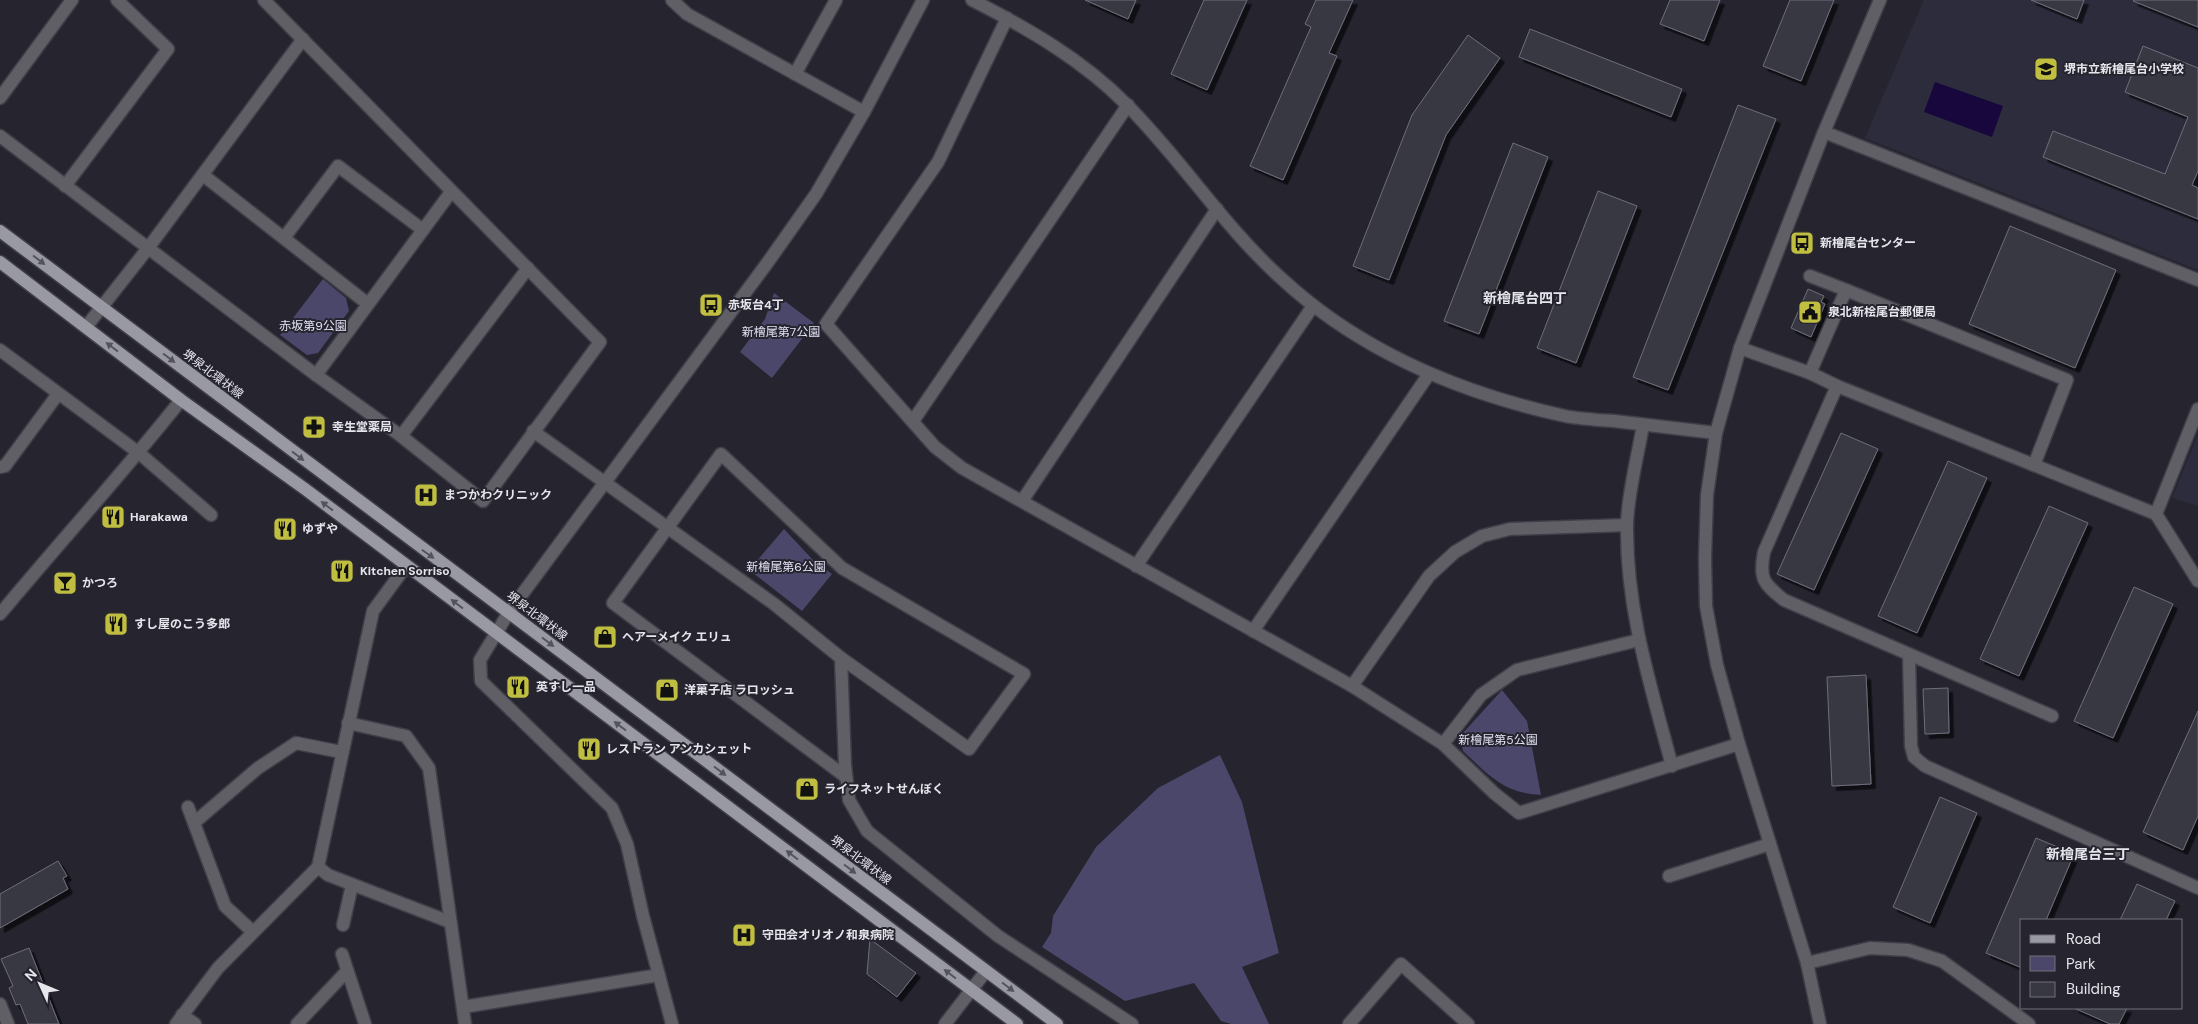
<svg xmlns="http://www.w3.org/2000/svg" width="2198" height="1024" font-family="'DM Sans','Noto Sans JP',sans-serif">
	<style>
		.built { fill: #2d2c3c }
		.green { fill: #4b476a }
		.water { fill: #17073c }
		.building { fill: #383843; stroke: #6f6e7b; filter: url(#shadow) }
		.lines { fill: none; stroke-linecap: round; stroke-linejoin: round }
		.minor-casing { stroke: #403f49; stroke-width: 15 }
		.major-casing { stroke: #403f49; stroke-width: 15 }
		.minor { stroke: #605f65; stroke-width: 12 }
		.major { stroke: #9999a4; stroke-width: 12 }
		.oneway { fill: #53535e }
		.labels { text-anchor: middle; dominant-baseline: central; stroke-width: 4; stroke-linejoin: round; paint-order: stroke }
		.poi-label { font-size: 12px; font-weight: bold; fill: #e5e5ec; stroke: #25242f; text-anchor: start }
		.park-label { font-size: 12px; fill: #e3e2f4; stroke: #25242f }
		.street-label { font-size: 12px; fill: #e5e5ec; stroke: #25242f }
		.neighbourhood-label { font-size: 14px; font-weight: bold; fill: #e5e5ec; stroke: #25242f }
	</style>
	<defs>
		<filter id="shadow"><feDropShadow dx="4.5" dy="4.5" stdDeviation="0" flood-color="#0009"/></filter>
	</defs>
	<rect width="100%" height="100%" fill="#25242f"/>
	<g class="built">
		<path d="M1924 0H2198V270L1865 138Z"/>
		<path d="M2198 434V506L2172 498Z"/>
	</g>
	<g class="green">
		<path d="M323 279 346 298 349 311 318 353 307 355 280 335Z"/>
		<path d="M774 293 814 323 772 378 740 352 765 319Z"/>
		<path d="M784 529 813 560 832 574 802 611 749 570Z"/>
		<path d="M1502 690 1527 721 1541 795C1503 793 1490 776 1463 751L1460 739 1463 733Z"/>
		<path d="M1220 755 1242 802 1279 953 1242 967 1269 1024H1231L1221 1021 1194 983 1125 1001 1042 947 1051 933 1053 916 1096 847 1158 788Z"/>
	</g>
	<path class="water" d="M1935 82 2003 106 1992 137 1924 112Z"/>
	<g class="building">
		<path d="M1085 0H1136L1128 19Z"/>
		<path d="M1204 0H1247L1207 90 1171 74Z"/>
		<path d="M1316 0H1353L1329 53 1337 56 1283 180 1250 166 1311 27 1305 24Z"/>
		<path d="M1670 0H1720L1704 41 1660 24Z"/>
		<path d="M1790 0H1834L1801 81 1763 66Z"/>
		<path d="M2031 0H2084L2077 19Z"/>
		<path d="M2134 0H2198V27L2133 1Z"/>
		<path d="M1530 29 1682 89 1671 117 1519 57Z"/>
		<path d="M1468 35 1500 58 1446 135 1389 280 1353 266 1412 115Z"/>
		<path d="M2143 46 2198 68V171L2192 185 2198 188V219L2043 157 2053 131 2165 174 2188 117 2125 92Z"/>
		<path d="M1738 105 1776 119 1668 390 1633 377Z"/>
		<path d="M1513 143 1548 157 1479 334 1444 321Z"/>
		<path d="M1598 191 1637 206 1576 363 1537 348Z"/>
		<path d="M2010 226 2116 270 2075 368 1969 324Z"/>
		<path d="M1808 289 1824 296 1821 302 1825 304 1811 337 1791 328Z"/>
		<path d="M1841 433 1878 449 1814 590 1777 574Z"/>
		<path d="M1948 461 1987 478 1917 633 1878 616Z"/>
		<path d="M2049 506 2088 523 2019 676 1980 659Z"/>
		<path d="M2134 587 2173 604 2113 738 2074 721Z"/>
		<path d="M1866 675 1871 784 1832 786 1827 677Z"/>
		<path d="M1948 688 1949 733 1925 734 1923 689Z"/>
		<path d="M2198 711V816L2183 850 2143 832Z"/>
		<path d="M1940 797 1977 813 1930 923 1893 907Z"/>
		<path d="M2036 838 2074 854 2046 920H2022V968L1986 953Z"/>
		<path d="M58 861 67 876 63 878 68 889 0 928V894Z"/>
		<path d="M2137 884 2175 901 2166 920H2120Z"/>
		<path d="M870 939 916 973 897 997 867 974Z"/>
		<path d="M29 948 59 1024H28L20 1004 16 1005 9 988 13 986 1 959Z"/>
		<path d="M2074 1008H2127L2119 1024H2110Z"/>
	</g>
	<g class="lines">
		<g class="minor-casing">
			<g id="minor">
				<path d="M672 0 687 14 864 112"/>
				<path d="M972 0C1027 28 1083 60 1127 105 1182 160 1224 227 1282 279 1361 352 1460 393 1565 416 1580 419 1598 420 1614 421 1648 425 1682 429 1716 433"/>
				<path d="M1007 18 938 162 826 324 935 447 962 468 1352 686 1443 744 1494 793 1519 813 1739 744"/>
				<path d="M795 74 836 0"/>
				<path d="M0 98 72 0"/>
				<path d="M1824 132 2198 280"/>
				<path d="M0 136 316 375 401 436 483 501 600 342 264 0"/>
				<path d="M203 175 368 304"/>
				<path d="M65 186 168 49 117 0"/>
				<path d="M284 238 338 166 423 230"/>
				<path d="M1810 276 1846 290"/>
				<path d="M86 327 149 247 303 39"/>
				<path d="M1740 348 1810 373 1837 386 2156 514 2198 581"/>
				<path d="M0 350 139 453 211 515"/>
				<path d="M1810 373 1846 290 2067 380 2034 465"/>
				<path d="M316 375 451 192"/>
				<path d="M1837 386 1764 552C1759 579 1763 583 1784 600L2052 716"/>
				<path d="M913 421 1128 105"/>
				<path d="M1643 425C1638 455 1627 497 1627 526 1626 609 1651 687 1672 766"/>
				<path d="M533 431 774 604 841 658 845 765 849 800 867 831 998 936 1132 1024"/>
				<path d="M401 436 528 268"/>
				<path d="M0 467 5 466 58 394"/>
				<path d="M1022 501 1217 209"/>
				<path d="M2156 514 2198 409"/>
				<path d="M1136 566 1313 306"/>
				<path d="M0 614C60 542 123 473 181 400"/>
				<path d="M1253 631 1429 374"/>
				<path d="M1909 655 1911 746 1914 757 1925 766 2198 888"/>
				<path d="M841 658 969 749 1024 674 842 568 721 454 613 603 846 777"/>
				<path d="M1352 686 1429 576 1455 552 1482 536 1510 529 1627 525"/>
				<path d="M348 723 406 736 429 768 465 1024"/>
				<path d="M1443 744 1481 695 1517 670 1639 640"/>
				<path d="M188 807 225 906 253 932"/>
				<path d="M195 822 258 768 296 743 341 752"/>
				<path d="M318 867 373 611 406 566"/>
				<path d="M1669 876 1770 844"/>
				<path d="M343 925 352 885"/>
				<path d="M342 954 365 1024"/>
				<path d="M1807 963 1870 948 1908 950 1942 961 2029 1024"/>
				<path d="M0 1004 8 1024"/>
				<path d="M463 1007 659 975"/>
				<path d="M182 1015 195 1024"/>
				<path d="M176 1024 218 968 318 867 328 875 450 922"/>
				<path d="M297 1024 347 971"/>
				<path d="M672 1024 643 916 627 844 612 808 481 681 480 660 509 612 768 262 816 194 864 112 923 0"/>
				<path d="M945 1024 986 971"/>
				<path d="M1349 1024 1401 964 1468 1024"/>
				<path d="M1820 1024 1807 963 1739 744 1717 665 1706 606 1705 558 1707 495 1716 433 1740 348 1824 132 1880 0"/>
			</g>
		</g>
		<g class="major-casing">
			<g id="major">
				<path d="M0 231 1057 1024"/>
				<path d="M0 262 181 400 305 489 1017 1024"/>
			</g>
		</g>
		<use href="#minor" class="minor"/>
		<use href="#major" class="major"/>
	</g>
	<defs><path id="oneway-solid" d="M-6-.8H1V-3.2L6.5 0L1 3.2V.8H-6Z" transform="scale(1.25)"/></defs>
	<g class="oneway">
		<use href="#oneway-solid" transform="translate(39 260) rotate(37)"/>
		<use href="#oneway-solid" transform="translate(112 347) rotate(-143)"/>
		<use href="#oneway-solid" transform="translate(169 358) rotate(37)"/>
		<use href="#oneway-solid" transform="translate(298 456) rotate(37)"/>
		<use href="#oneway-solid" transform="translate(327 506) rotate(-143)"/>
		<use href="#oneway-solid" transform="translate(428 554) rotate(35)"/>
		<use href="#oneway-solid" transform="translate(457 604) rotate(-143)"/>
		<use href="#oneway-solid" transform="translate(548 642) rotate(37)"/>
		<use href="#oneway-solid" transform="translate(620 726) rotate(-143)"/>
		<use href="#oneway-solid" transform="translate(720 771) rotate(37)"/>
		<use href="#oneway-solid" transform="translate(792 855) rotate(-143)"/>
		<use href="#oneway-solid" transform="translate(850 869) rotate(37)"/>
		<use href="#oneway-solid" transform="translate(950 974) rotate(-143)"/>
		<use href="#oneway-solid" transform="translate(1008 987) rotate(37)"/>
	</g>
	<defs>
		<g id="school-square" transform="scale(1.25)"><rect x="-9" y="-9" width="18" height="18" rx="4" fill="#c0be41" stroke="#25242f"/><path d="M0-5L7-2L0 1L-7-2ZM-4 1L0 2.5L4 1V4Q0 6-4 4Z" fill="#111"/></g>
		<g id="bus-square" transform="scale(1.25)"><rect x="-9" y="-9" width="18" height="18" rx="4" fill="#c0be41" stroke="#25242f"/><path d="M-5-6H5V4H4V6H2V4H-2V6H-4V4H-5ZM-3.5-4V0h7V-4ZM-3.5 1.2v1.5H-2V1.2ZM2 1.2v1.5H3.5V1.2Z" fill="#111"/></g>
		<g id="civic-square" transform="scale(1.25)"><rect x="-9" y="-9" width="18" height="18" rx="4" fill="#c0be41" stroke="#25242f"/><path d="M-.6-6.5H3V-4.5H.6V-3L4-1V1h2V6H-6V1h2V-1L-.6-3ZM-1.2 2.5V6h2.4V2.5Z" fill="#111"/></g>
		<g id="pharmacy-square" transform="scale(1.25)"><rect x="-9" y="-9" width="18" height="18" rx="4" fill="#c0be41" stroke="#25242f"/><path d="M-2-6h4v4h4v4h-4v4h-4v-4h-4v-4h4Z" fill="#111"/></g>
		<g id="hospital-square" transform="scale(1.25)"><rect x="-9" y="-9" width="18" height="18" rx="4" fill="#c0be41" stroke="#25242f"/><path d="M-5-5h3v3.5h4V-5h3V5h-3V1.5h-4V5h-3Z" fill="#111"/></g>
		<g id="restaurant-square" transform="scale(1.25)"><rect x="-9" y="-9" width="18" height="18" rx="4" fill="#c0be41" stroke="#25242f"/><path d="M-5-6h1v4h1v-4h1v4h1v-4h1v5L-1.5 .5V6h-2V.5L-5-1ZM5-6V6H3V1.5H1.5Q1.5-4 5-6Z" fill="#111"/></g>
		<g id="bar-square" transform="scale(1.25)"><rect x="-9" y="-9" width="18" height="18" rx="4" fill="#c0be41" stroke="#25242f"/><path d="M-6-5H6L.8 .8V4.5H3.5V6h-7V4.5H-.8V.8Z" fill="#111"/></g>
		<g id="shop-square" transform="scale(1.25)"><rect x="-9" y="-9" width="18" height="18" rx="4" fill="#c0be41" stroke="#25242f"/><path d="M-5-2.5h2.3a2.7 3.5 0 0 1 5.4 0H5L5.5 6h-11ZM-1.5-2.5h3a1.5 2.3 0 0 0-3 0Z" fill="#111"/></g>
	</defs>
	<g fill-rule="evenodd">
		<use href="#school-square" x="2046" y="69"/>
		<use href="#bus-square" x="1802" y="243"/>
		<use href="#bus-square" x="711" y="305"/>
		<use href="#civic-square" x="1810" y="312"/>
		<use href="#pharmacy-square" x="314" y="427"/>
		<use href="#hospital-square" x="426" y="495"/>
		<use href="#restaurant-square" x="113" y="517"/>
		<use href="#restaurant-square" x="285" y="529"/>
		<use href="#restaurant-square" x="342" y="571"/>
		<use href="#bar-square" x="65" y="583"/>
		<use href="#restaurant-square" x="116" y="624"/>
		<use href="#shop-square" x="605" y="637"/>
		<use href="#restaurant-square" x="518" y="687"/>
		<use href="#shop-square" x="667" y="690"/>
		<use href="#restaurant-square" x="589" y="749"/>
		<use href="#shop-square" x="807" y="789"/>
		<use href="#hospital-square" x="744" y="935"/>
	</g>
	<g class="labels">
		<g class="poi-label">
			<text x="2064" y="69">堺市立新檜尾台小学校</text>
			<text x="1820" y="243">新檜尾台センター</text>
			<text x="728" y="305">赤坂台4丁</text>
			<text x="1828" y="312">泉北新桧尾台郵便局</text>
			<text x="332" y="427">幸生堂薬局</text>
			<text x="444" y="495">まつかわクリニック</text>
			<text x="130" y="517">Harakawa</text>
			<text x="302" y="529">ゆずや</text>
			<text x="360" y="571">Kitchen Sorriso</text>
			<text x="82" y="583">かつろ</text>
			<text x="134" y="624">すし屋のこう多郎</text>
			<text x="622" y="637">ヘアーメイク エリュ</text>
			<text x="536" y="687">英すし一品</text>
			<text x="684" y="690">洋菓子店 ラロッシュ</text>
			<text x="606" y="749">レストラン アンカシェット</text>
			<text x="824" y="789">ライフネットせんぼく</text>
			<text x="762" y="935">守田会オリオノ和泉病院</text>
		</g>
		<g class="park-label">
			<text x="313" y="326">赤坂第9公園</text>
			<text x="781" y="332">新檜尾第7公園</text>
			<text x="786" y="567">新檜尾第6公園</text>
			<text x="1498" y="740">新檜尾第5公園</text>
		</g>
		<g class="street-label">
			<text transform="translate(213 374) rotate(37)">堺泉北環状線</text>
			<text transform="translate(537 616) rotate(37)">堺泉北環状線</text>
			<text transform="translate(861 860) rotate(37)">堺泉北環状線</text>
		</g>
		<g class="neighbourhood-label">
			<text x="1525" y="298">新檜尾台四丁</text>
			<text x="2088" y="854">新檜尾台三丁</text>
		</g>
	</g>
	<rect x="2020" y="919" width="162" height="90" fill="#25242f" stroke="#72717b"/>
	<rect x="2030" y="935" width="25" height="8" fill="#9999a4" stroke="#72717b"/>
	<text x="2066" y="944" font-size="15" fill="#e5e5ec">Road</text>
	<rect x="2030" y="956" width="25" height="15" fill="#4b476a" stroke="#72717b"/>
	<text x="2066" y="969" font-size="15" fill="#e5e5ec">Park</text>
	<rect x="2030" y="982" width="25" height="15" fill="#383843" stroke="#72717b"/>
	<text x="2066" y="994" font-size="15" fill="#e5e5ec">Building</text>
	<g transform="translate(40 984) rotate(314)" stroke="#25242f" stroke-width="4" paint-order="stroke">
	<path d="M0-4L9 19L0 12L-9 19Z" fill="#e5e5ec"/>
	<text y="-8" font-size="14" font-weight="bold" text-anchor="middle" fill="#e5e5ec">N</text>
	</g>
</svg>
